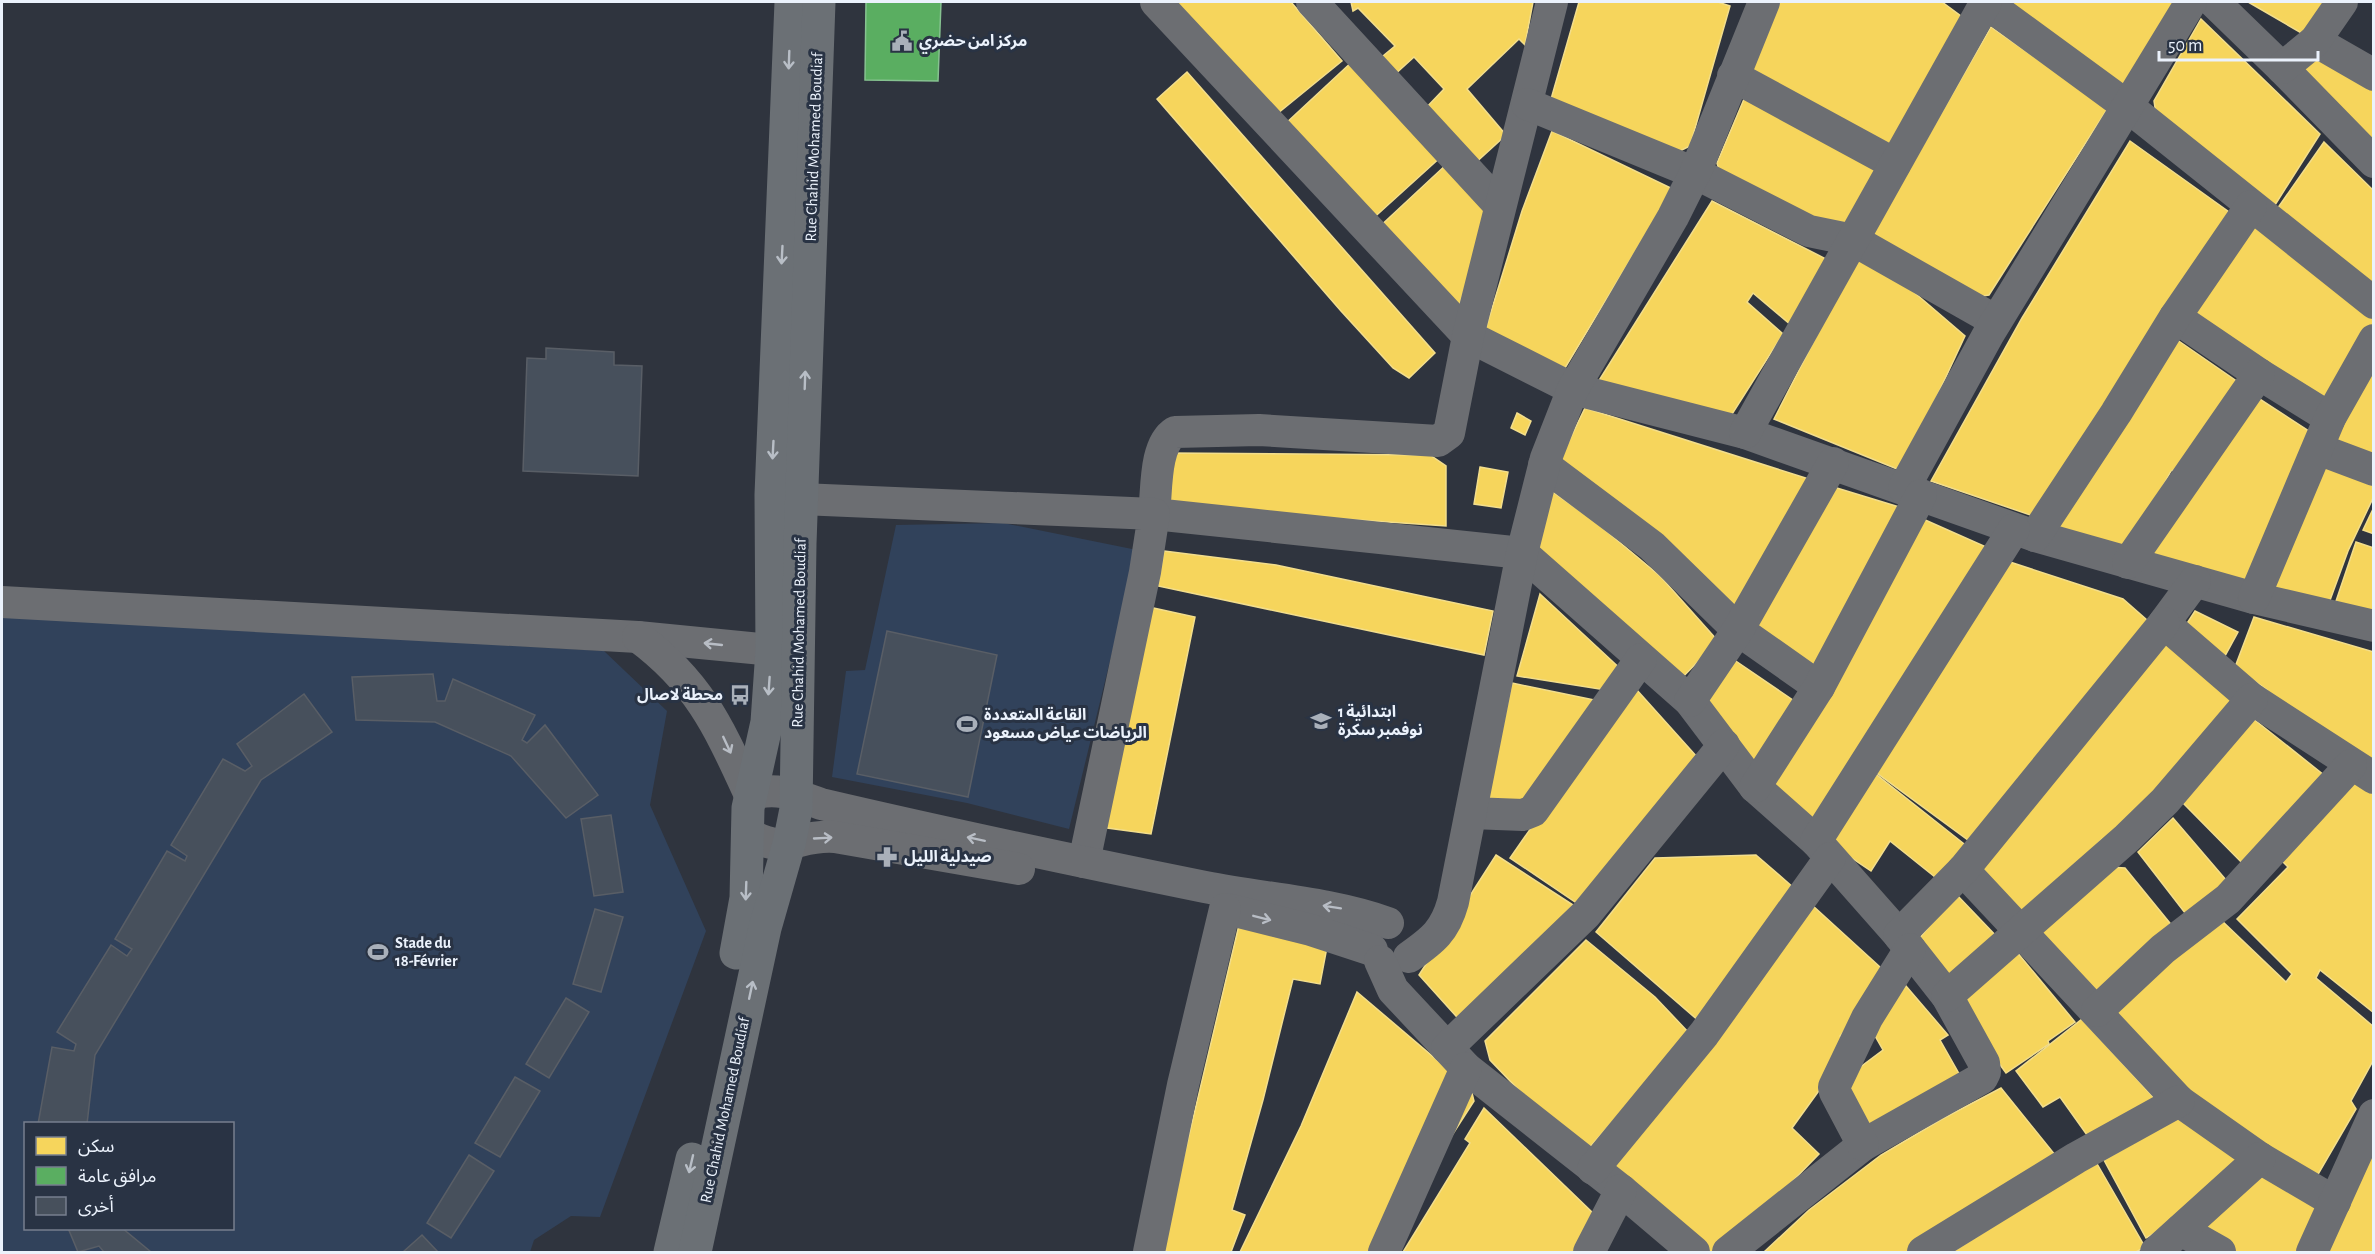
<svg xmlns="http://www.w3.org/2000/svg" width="2375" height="1254" font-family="'Alegreya Sans','Noto Sans Arabic',sans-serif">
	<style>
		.green { fill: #31425b; fill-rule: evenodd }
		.homes { fill: #f6d55c; stroke: #f3de8c; stroke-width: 1.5 }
		.public { fill: #5aae61; stroke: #86c290; stroke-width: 1.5 }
		.building { fill: #47505c; stroke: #595e66; stroke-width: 1.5 }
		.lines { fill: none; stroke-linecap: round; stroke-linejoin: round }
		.minor { stroke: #6c6e72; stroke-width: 32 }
		.major { stroke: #6b7075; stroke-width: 33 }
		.oneway { stroke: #b8bec6 }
		.oneway2 { stroke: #b8bdc5 }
		.labels { text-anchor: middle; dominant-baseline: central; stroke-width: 6; stroke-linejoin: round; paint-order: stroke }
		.poi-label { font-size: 16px; font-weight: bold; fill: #ebf2fc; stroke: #293344; text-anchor: start }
		.street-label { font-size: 16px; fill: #ebf2fc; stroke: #293344 }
	</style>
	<rect width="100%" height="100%" fill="#2f343e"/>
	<g class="green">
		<path d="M1003 523 1137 550 1069 829 967 803 832 777 846 671 865 670 896 525Z"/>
		<path d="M2 615 604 651 667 711 650 805 706 931 600 1217 571 1216 534 1240 530 1252H2ZM26 1124H232V1228H26Z"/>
	</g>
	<g class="homes">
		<path d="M1164 2H1291L1342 61 1272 118Z"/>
		<path d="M1351 2H1533L1525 45 1519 39 1467 89 1506 135 1471 167 1423 111 1444 89 1414 57 1392 77 1378 60 1395 46 1358 8 1353 11Z"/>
		<path d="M1579 2H1718L1730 6 1690 146 1674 154 1549 106Z"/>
		<path d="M1780 2H1942L1965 19 1892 157 1748 80Z"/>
		<path d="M1994 2H2176L2119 95Z"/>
		<path d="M2248 2H2335L2310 38Z"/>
		<path d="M2201 19 2320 134 2268 216 2156 114 2154 101Z"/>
		<path d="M1991 27 2108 108 1989 295 1970 298 1869 239Z"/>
		<path d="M2320 54 2374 88V158L2290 73Z"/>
		<path d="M1355 59 1443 155 1368 223 1284 125Z"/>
		<path d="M1187 72 1435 353 1409 378 1393 368 1341 311 1157 99Z"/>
		<path d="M1747 92 1883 163 1849 225 1827 232 1722 181 1717 163Z"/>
		<path d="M1552 131 1673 189 1565 368 1485 331 1522 211Z"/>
		<path d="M2130 141 2236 217 2042 519 1931 481 2022 318Z"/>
		<path d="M2324 142 2374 191V297L2270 219Z"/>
		<path d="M1449 162 1488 215 1455 319 1376 230Z"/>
		<path d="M1712 201 1826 259 1791 325 1753 293 1747 302 1783 334 1729 419 1598 382Z"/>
		<path d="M2256 217 2374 308V322L2327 408 2189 318Z"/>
		<path d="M1858 255 1908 287 1965 336 1902 471 1774 419Z"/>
		<path d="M2173 337 2248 389 2191 463 2171 471 2126 554 2056 528Z"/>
		<path d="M2374 364V461L2328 443Z"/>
		<path d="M2255 396 2312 433 2251 589 2141 555Z"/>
		<path d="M1585 408 1815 481 1735 614 1558 464Z"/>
		<path d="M1517 413 1531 421 1525 435 1511 428Z"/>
		<path d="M1169 453 1430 455 1446 466V526L1168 507Z"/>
		<path d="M2321 465 2374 486V496L2348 551 2326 611 2262 594Z"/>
		<path d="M1480 467 1508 472 1501 508 1474 504Z"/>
		<path d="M1827 485 1909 510 1817 681 1745 627Z"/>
		<path d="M1550 490 1593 520 1660 576 1718 641 1675 685 1537 547Z"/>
		<path d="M2374 507V534L2363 530Z"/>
		<path d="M1914 515 1993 550 1816 822 1764 784Z"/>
		<path d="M2356 542 2374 548V621L2333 610Z"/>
		<path d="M1164 551 1276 565 1493 611 1484 655 1158 586Z"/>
		<path d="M2010 562 2123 599 2155 627 1972 843 1874 771Z"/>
		<path d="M1540 594 1625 673 1612 691 1517 676Z"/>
		<path d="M1149 607 1195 617 1151 834 1100 827Z"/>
		<path d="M2195 611 2238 632 2220 665 2182 631Z"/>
		<path d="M2254 617 2374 652V762L2267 699V690L2235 667Z"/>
		<path d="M2173 633 2243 701 2109 845 2102 839 2021 922 1973 873Z"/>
		<path d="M1727 655 1803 707 1758 777 1697 709Z"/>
		<path d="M1512 683 1604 702 1534 804 1488 798Z"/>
		<path d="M1636 689 1698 758 1581 906 1510 858 1622 698Z"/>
		<path d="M2251 717 2329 779 2249 870 2182 802Z"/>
		<path d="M2351 767 2374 782V1013L2320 970 2316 978 2374 1027V1059L2351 1101 2356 1109 2313 1183 2210 1114 2102 1014 2221 920 2286 982 2292 974 2237 919 2288 867 2277 856Z"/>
		<path d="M1872 771 1968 847 1940 881 1890 841 1871 871 1825 840Z"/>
		<path d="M2173 818 2232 887 2192 922 2138 852Z"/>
		<path d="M1496 855 1573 905 1465 1026 1419 975Z"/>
		<path d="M1756 855 1794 888 1700 1022 1596 932 1655 858Z"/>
		<path d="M2110 867 2125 868 2178 933 2099 1005 2029 935Z"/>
		<path d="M1956 894 1999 939 1943 983 1917 941Z"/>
		<path d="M1812 905 1891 977 1840 1036 1849 1049 1792 1128 1819 1154 1724 1252H1709L1612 1164Z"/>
		<path d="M1239 925 1327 947 1320 984 1293 979 1263 1100 1232 1210 1245 1215 1231 1252H1168L1162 1249Z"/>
		<path d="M1586 940 1655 997 1690 1034 1582 1156 1490 1060 1485 1041Z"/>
		<path d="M2016 951 2075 1022 2048 1041 2049 1044 2006 1073 1955 1003Z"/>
		<path d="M1906 986 1948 1035 1940 1040 1962 1079 1873 1131 1843 1080 1883 1050 1867 1022Z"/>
		<path d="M1357 992 1471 1089 1474 1101 1377 1252H1240L1301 1126Z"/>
		<path d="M2082 1019 2156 1100 2092 1142 2060 1097 2043 1107 2016 1071Z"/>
		<path d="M2001 1088 2064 1166 1918 1252H1764L1809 1210 1881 1155 1942 1119Z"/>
		<path d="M1484 1108 1596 1216 1579 1252H1403L1470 1143 1465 1139Z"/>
		<path d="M2179 1117 2251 1160 2173 1223 2146 1238 2104 1160Z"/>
		<path d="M2374 1151V1252H2324Z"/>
		<path d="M2096 1162 2145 1247 2136 1252H1952Z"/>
		<path d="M2264 1163 2326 1203 2309 1252H2227L2187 1229Z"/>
	</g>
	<path class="public" d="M866 2H941L938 81 865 80Z"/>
	<g class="building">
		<path d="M546 348 614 352V365L642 366 638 476 523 471 527 358 546 359Z"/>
		<path d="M887 631 997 655 968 797 857 774Z"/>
		<path d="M433 674 437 701H445L453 679 535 715 522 740 527 743 545 725 598 795 566 818 511 756 435 722 356 720 352 677Z"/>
		<path d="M304 694 332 732 261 780 95 1055 87 1124H38L52 1047 74 1051 76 1044 57 1032 111 945 127 956 132 949 115 939 167 851 185 861 187 856 171 845 223 759 245 771 252 766 237 744Z"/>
		<path d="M611 815 623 892 594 896 581 819Z"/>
		<path d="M595 909 623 917 601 992 573 984Z"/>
		<path d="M566 998 589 1012 549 1078 526 1064Z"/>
		<path d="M515 1077 540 1091 500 1157 475 1143Z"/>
		<path d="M469 1155 494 1171 451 1238 427 1223Z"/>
		<path d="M68 1228H122L151 1252H104L99 1246 78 1252Z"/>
		<path d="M422 1235 438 1252H403Z"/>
	</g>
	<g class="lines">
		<g class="minor">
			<path d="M1156 2 1468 336 1573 389 1745 433 2035 536 2254 598 2374 626"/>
			<path d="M1312 2 1500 206"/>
			<path d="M1552 2 1468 336 1449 433 1438 441 1259 430 1175 432C1154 445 1157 491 1154 514L1522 553 1690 701 1755 787 1816 841 1899 935 1947 996 1984 1063 1985 1072 1982 1078 1863 1145 1728 1252"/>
			<path d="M1985 2 2127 106 2374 303"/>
			<path d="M2214 2 2282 68 2374 162"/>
			<path d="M2315 41 2374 75"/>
			<path d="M2282 68 2315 41 2342 2"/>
			<path d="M1733 76 1895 164"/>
			<path d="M1527 104 1695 173 1809 231 1853 240 1996 321"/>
			<path d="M2175 317 2259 374 2330 418"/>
			<path d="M1745 433 1986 2"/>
			<path d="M2318 449 2374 470"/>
			<path d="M1544 465 1652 546 1738 630 1819 687"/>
			<path d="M1904 488 1988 335 2191 2"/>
			<path d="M801 499 1154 514 1145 572 1084 862"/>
			<path d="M2035 536 2116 413 2175 317 2251 206"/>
			<path d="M2128 563 2259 374"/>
			<path d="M2195 581 2164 623 2252 699 2374 778"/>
			<path d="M2254 598 2330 418 2374 340"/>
			<path d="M2 602 638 637 772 650"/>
			<path d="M638 637C700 683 719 728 750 795 776 786 796 795 821 804 949 834 1077 861 1205 887 1266 899 1329 902 1388 923"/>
			<path d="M1690 701 1738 630 1833 463"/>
			<path d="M1755 787 1819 687 1921 495"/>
			<path d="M1471 813 1523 815 1533 811 1641 659"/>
			<path d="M747 833C788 857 795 834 835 837L1019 869"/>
			<path d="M1816 841 2014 529"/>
			<path d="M1963 870 2179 1101 2260 1158 2335 1202"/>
			<path d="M1227 909 1311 930 1372 950"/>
			<path d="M1899 935 1963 870 2164 623"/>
			<path d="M1409 957C1433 940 1445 931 1453 902L1522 553 1546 458 1573 389 1673 217 1695 173 1764 2"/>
			<path d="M1380 961 1393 990 1466 1068 1621 1190 1694 1252"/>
			<path d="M1947 996 2127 838 2165 801 2252 699"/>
			<path d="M2097 1011 2163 949 2228 899 2351 765"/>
			<path d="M1447 1048 1586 914 1724 745"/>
			<path d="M1863 1145 1835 1092 1834 1087 1867 1018 1910 949"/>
			<path d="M1593 1169 1704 1034 1830 858"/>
			<path d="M2181 1230 2220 1252"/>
			<path d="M1149 1252 1183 1085 1225 909"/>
			<path d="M1384 1252 1466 1068"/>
			<path d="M1589 1252 1621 1190"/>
			<path d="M1923 1252 2076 1158 2179 1101"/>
			<path d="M2156 1252 2260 1158"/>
			<path d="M2312 1252 2374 1115"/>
		</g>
		<g class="major">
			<path d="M736 953 746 898 748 808 767 722 772 650 771 495 791 2"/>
			<path d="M670 1252 692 1159"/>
			<path d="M695 1252 765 928 789 844 796 809 800 544 819 2"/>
		</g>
	</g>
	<defs><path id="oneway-shaft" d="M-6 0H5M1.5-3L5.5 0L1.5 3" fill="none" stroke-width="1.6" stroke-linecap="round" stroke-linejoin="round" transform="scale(1.5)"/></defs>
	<g class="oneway">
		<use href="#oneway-shaft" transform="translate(789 60) rotate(92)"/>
		<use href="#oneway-shaft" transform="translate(782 255) rotate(93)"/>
		<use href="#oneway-shaft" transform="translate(805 380) rotate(-88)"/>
		<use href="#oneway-shaft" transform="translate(773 450) rotate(93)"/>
		<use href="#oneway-shaft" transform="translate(769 686) rotate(94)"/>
		<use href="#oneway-shaft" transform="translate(746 891) rotate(92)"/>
		<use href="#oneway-shaft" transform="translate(751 990) rotate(-78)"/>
		<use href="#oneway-shaft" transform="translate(691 1164) rotate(103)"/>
	</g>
	<g class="oneway2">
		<use href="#oneway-shaft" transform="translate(713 644) rotate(-174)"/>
		<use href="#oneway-shaft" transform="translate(727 745) rotate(65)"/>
		<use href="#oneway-shaft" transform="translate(823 838) rotate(-3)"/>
		<use href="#oneway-shaft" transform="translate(976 839) rotate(-168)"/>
		<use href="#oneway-shaft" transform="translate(1332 907) rotate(-171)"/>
		<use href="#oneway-shaft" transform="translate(1262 918) rotate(14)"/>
	</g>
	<defs>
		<g id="civic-bare" transform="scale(1.62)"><path d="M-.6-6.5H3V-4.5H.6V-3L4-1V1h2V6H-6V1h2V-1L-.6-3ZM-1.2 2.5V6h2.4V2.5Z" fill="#a9b0ba" stroke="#293344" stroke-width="2.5" paint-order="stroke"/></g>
		<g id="bus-bare" transform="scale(1.62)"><path d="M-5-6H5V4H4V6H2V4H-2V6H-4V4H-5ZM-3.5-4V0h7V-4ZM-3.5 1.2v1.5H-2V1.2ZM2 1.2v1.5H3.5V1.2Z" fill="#a9b0ba" stroke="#293344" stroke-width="2.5" paint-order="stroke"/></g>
		<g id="school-bare" transform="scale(1.62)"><path d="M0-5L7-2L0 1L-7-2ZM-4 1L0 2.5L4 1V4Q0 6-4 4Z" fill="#a9b0ba" stroke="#293344" stroke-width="2.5" paint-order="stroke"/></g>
		<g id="stadium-bare" transform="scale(1.62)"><path d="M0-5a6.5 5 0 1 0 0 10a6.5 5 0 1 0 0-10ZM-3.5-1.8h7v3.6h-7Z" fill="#a9b0ba" stroke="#293344" stroke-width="2.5" paint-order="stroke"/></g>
		<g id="pharmacy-bare" transform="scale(1.62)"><path d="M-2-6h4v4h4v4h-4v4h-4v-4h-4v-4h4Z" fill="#a9b0ba" stroke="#293344" stroke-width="2.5" paint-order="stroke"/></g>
	</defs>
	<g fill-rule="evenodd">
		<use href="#civic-bare" x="902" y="41"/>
		<use href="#bus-bare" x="740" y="695"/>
		<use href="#school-bare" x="1321" y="721"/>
		<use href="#stadium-bare" x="967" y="724"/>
		<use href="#pharmacy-bare" x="887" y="857"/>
		<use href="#stadium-bare" x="378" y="952"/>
	</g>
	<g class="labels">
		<g class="poi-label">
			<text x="919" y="41">مركز امن حضري</text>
			<text x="723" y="695" text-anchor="end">محطة لاصال</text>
			<text x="1338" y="712">ابتدائية 1<tspan x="1338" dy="18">نوفمبر سكرة</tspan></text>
			<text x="984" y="715">القاعة المتعددة<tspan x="984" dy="18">الرياضات عياض مسعود</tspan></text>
			<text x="904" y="857">صيدلية الليل</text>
			<text x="395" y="943">Stade du<tspan x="395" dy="18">18-Février</tspan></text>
		</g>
		<g class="street-label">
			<text transform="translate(814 147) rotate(-88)">Rue Chahid Mohamed Boudiaf</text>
			<text transform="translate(799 633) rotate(-89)">Rue Chahid Mohamed Boudiaf</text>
			<text transform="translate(725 1110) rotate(-78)">Rue Chahid Mohamed Boudiaf</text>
		</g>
	</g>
	<rect width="2375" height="1254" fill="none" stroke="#ebf2fc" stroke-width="6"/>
	<rect x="24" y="1122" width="210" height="108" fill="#293344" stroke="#777f8e" stroke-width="1.5"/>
	<rect x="36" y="1137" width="30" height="18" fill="#f6d55c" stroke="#777f8e" stroke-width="1.5"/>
	<text x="78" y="1152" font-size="18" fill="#ebf2fc">سكن</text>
	<rect x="36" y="1167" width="30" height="18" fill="#5aae61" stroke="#777f8e" stroke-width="1.5"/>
	<text x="78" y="1182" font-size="18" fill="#ebf2fc">مرافق عامة</text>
	<rect x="36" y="1197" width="30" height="18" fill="#47505c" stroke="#777f8e" stroke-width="1.5"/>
	<text x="78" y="1212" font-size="18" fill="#ebf2fc">أخرى</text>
	<path d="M2159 51v9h159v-9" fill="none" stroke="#ebf2fc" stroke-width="3"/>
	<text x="2168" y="51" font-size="18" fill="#ebf2fc" stroke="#293344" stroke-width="4.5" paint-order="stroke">50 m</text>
</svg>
